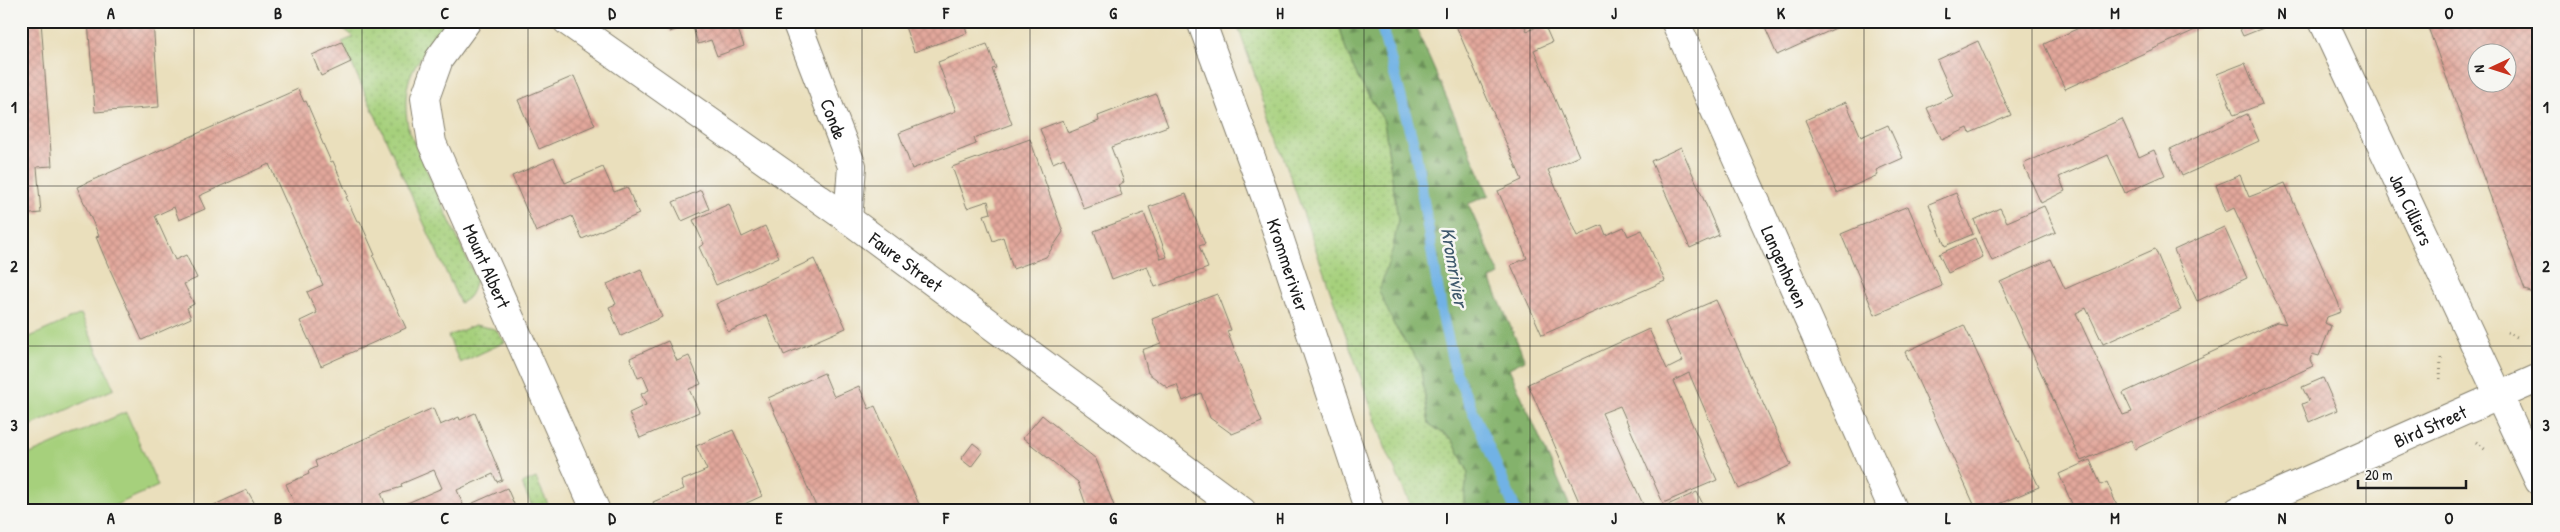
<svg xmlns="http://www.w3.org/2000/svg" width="2560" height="532" font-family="'Patrick Hand',sans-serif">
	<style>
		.grass { fill: url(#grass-dots); stroke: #61764c }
		.forest { fill: url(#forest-firs); stroke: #506744 }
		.pitch { fill: #a6d07c; stroke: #61764c }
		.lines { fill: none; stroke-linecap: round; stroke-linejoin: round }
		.stream { stroke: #71b2e5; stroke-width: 11 }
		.building { fill: url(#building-cross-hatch); fill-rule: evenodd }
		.street-casing { stroke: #837e6c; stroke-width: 30 }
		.secondary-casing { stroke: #837e6c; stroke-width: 30 }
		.path { stroke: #837e6c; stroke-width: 3; stroke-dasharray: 1 4; stroke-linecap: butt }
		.street { stroke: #fff; stroke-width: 28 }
		.secondary { stroke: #fff; stroke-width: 28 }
		.grid { fill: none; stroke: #1c1c1c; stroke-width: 1; stroke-opacity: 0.55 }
		.labels { text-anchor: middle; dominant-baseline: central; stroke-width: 5; stroke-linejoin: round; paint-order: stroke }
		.street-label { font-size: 19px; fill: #1c1c1c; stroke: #f6f6f2 }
		.water-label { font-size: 20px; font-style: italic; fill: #3e586c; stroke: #f6f6f2 }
		.neatline { fill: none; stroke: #1c1c1c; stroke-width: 2 }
		.grid-label { font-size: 16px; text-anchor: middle; font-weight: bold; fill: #1c1c1c }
	</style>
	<defs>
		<pattern id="grass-dots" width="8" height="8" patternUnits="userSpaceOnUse" patternTransform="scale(1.25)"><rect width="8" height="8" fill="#a6d07c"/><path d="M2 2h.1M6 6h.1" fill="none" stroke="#8eb26b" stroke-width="1.8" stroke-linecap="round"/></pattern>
		<pattern id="forest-firs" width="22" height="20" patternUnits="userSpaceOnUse" patternTransform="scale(1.25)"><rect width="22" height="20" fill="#84b26c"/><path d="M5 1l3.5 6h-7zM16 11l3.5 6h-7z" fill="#6b9058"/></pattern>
		<pattern id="building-cross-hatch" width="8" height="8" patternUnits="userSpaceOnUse" patternTransform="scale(1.25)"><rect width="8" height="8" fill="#e2a79b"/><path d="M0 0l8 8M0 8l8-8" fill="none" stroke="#c18f85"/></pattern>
	</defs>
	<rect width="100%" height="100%" fill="#f6f6f2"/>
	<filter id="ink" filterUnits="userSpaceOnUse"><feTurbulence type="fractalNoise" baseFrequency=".02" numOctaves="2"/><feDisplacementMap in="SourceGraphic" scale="10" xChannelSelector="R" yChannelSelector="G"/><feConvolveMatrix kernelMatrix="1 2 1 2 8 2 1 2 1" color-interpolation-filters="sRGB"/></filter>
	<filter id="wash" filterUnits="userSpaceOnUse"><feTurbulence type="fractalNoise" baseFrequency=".0096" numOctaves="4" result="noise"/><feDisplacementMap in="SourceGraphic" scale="20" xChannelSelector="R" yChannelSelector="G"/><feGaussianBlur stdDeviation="1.12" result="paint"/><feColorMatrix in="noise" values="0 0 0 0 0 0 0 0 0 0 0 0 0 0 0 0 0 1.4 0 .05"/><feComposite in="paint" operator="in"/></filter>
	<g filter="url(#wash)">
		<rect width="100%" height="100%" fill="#eadfbc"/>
		<g class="grass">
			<path d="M334 21H446C439 38 427 49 417 63 404 82 404 109 409 131L476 279C473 290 472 298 460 303L342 42 354 37Z"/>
			<path d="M1236 21H1338L1346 50 1358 78 1384 121 1398 220 1393 248 1394 325 1420 364 1429 424 1453 440 1468 472 1464 499 1465 511H1413L1385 447Z"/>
			<path d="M475 325 495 329 505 342 460 363 448 336Z"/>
			<path d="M536 478 551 511H534L522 484Z"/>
		</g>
		<path class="forest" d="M1338 21H1413L1489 195 1468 204 1500 275 1490 279 1525 360 1509 368 1572 511H1465L1464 499 1468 471 1453 440 1429 424 1420 364 1394 325 1379 291 1393 248 1398 220 1384 121 1358 78 1346 50Z"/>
		<g class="pitch">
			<path d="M81 314 114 389 21 430V341Z"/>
			<path d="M126 412 158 486 103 511H21V458Z"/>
		</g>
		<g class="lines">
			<path class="stream" d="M1380 21 1415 149 1442 314 1455 370 1516 511"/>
		</g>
		<g id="blocks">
			<g class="building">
				<path d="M21 21H41L52 166 37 167 41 213 21 215Z"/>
				<path d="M88 21H153L159 107 95 112Z"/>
				<path d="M666 21H735L744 46 717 56 711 40 698 44 692 24 670 32Z"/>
				<path d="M903 21H963L967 33 914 52Z"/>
				<path d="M1454 21H1538L1525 27 1527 31 1544 24 1552 42 1534 50 1579 156 1548 170 1577 236 1602 225 1606 235 1624 227 1628 236 1642 230 1665 281 1542 335 1511 265 1527 258 1498 191 1522 180Z"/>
				<path d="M1762 21H1851L1777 55Z"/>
				<path d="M2094 21H2215L2065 89 2044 44Z"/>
				<path d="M2236 21H2260L2263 28 2243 36Z"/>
				<path d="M2539 21V295L2525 290 2426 22ZM2478 52H2508V82H2478Z"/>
				<path d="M1978 41 2011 115 1970 133 1968 128 1942 140 1927 108 1953 96 1937 60Z"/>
				<path d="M342 42 351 62 321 76 312 55Z"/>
				<path d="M987 44 996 68 992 69 1012 124 974 138 976 144 912 169 899 133 956 111 938 62Z"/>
				<path d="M2245 63 2262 104 2234 115 2217 74Z"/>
				<path d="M574 76 595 125 539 149 518 100Z"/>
				<path d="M298 89 304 102 306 101 321 136 320 137 331 162 333 161 348 196 346 197 357 221H360L375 255 373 256 406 328 321 366 300 321 317 313 307 292 323 285 269 164 199 196 205 209 179 220 174 207 155 216 175 260 186 255 197 278 184 284 194 304 187 308 191 318 142 340 107 263 96 237 99 236 77 187Z"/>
				<path d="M1156 94 1168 126 1111 147 1124 182 1118 185 1122 195 1084 209 1064 158 1053 163 1040 129 1063 120 1068 133 1099 121 1098 116Z"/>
				<path d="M1846 102 1861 137 1888 125 1903 158 1876 170 1878 175 1837 193 1805 120Z"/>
				<path d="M2247 114 2259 141 2182 176 2170 149Z"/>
				<path d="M2122 119 2139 157 2154 150 2165 175 2125 193 2108 155 2059 177 2065 191 2041 203 2023 164Z"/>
				<path d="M1030 139 1063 232 1046 257 1013 269 1003 237 993 241 984 215 991 213 988 201 967 208 952 167Z"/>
				<path d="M1681 147 1719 235 1690 248 1651 161Z"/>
				<path d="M554 158 565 183 603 167 614 192 627 187 639 214 582 239 572 216 536 232 512 176Z"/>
				<path d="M2240 175 2249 197 2285 183 2338 302 2341 312 2327 317 2325 323 2331 326 2319 356 2312 354 2310 360 2313 366 2135 449 2131 440 2081 461 2000 282 2051 259 2065 289 2155 249 2181 310 2103 344 2086 308 2076 313 2123 415 2132 412 2123 393 2277 322 2286 324 2234 208 2226 212 2216 185Z"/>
				<path d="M701 190 709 209 682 221 673 202Z"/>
				<path d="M1956 193 1973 234 1945 246 1929 204Z"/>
				<path d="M1186 194 1205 244 1199 246 1208 268 1155 287 1147 266 1112 279 1094 231 1144 213 1161 259 1167 257 1149 207Z"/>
				<path d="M729 204 742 237 765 226 779 257 716 285 699 247 704 244 693 220Z"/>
				<path d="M1908 206 1942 286 1875 315 1841 234Z"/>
				<path d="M2044 206 2056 232 1992 261 1974 220 2000 208 2007 222Z"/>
				<path d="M2224 227 2247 278 2197 301 2174 250Z"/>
				<path d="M1975 238 1983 257 1948 273 1939 254Z"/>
				<path d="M814 259 846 328 784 355 767 315 728 332 716 304Z"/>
				<path d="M641 269 662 317 621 336 609 307 616 304 607 284Z"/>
				<path d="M1217 294 1231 330 1227 331 1262 422 1232 434 1210 418 1201 393 1183 401 1177 385 1168 388 1148 373 1142 350 1161 343 1152 319Z"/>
				<path d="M1716 300 1791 465 1739 489 1689 373 1673 381 1717 480 1663 503 1620 406 1602 413 1646 511H1583L1528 384 1649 329 1667 369 1683 361 1665 322Z"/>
				<path d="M1964 325 2039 487 1982 511H1977L1905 352Z"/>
				<path d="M668 341 677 361 689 356 701 384 689 389 699 412 640 438 629 413 646 405 641 394 649 390 643 376 638 378 630 358Z"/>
				<path d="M824 373 834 397 859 386 869 409 875 406 922 511H818L768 398Z"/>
				<path d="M2323 378 2337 410 2309 422 2302 404 2309 401 2302 387Z"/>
				<path d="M433 408 440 425 459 417 460 420 475 413 499 471 502 480 497 482 493 474 457 490 464 507 507 488 517 511H389L442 488 434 470 401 484 402 487 381 493 388 511H295L293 506 295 505 286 484 309 474 308 471 317 467 315 461Z"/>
				<path d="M1042 415 1096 459 1116 511H1088L1078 482 1023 438Z"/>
				<path d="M733 430 762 496 729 511H657L653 502 684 489 681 481 707 470 696 446Z"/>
				<path d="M973 443 983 451 971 467 961 459Z"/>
				<path d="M2090 460 2101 485 2107 482 2118 508 2112 511H2075L2059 474Z"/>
				<path d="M247 490 259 511H210L213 509 212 506Z"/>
				<path d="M1697 492 1706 511H1654Z"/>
			</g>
		</g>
	</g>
	<g filter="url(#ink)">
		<use href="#blocks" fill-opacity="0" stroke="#837e6c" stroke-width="1"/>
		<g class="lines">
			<g class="street-casing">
				<g id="street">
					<path id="s1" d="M467 21 439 59 425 98 432 143 596 511"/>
					<path id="s2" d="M567 21 848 219 1242 511"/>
					<path id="s3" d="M796 21 852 166 848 219"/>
					<path id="s4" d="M1201 21 1267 201 1370 511"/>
					<path id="s5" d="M1675 21 1894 511"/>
				</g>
			</g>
			<g class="secondary-casing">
				<g id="secondary">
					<path id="s6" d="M2323 21 2539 481"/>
					<path id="s7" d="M2238 511 2539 378"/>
				</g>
			</g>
			<g class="path">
				<path d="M2507 332 2519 338"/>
				<path d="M2440 379 2441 358"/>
				<path d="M2476 442 2487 451"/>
			</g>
			<use href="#street" class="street"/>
			<use href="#secondary" class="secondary"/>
		</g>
	</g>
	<path class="grid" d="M194 21V511M362 21V511M528 21V511M696 21V511M862 21V511M1030 21V511M1196 21V511M1364 21V511M1530 21V511M1698 21V511M1864 21V511M2032 21V511M2198 21V511M2366 21V511M21 186H2539M21 346H2539"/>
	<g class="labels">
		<g class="street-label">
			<text stroke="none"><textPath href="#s3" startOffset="105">Conde</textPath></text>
			<text stroke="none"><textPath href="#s6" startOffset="208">Jan Cilliers</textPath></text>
			<text stroke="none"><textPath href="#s2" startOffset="416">Faure Street</textPath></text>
			<text stroke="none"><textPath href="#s4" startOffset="259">Krommerivier</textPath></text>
			<text stroke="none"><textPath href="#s1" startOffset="269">Mount Albert</textPath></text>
			<text stroke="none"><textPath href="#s5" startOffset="269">Langenhoven</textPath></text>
			<text stroke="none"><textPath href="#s7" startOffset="210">Bird Street</textPath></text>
		</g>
		<g class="water-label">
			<text transform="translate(1455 267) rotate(80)">Kromrivier</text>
		</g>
	</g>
	<rect width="2560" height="532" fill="none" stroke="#f6f6f2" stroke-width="55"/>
	<g transform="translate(2492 68) rotate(266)"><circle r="24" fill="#f6f6f2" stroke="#9f9f9c"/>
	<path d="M0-4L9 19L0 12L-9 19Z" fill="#c8321e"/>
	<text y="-8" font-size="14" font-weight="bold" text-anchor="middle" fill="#1c1c1c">N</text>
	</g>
	<path d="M2358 480v8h108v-8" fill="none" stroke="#1c1c1c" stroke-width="2.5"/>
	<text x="2365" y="480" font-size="15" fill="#1c1c1c" stroke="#f6f6f2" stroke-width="4" paint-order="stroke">20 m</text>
	<rect x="28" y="28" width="2504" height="476" class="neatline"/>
	<g class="grid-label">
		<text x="111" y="19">A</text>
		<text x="278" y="19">B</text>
		<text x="445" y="19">C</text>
		<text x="612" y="19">D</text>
		<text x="779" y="19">E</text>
		<text x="946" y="19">F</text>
		<text x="1113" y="19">G</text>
		<text x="1280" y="19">H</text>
		<text x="1447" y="19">I</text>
		<text x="1614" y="19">J</text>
		<text x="1781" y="19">K</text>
		<text x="1948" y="19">L</text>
		<text x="2115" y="19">M</text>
		<text x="2282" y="19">N</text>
		<text x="2449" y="19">O</text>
		<text x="14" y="113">1</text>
		<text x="2546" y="113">1</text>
		<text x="14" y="272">2</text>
		<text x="2546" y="272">2</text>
		<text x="14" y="431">3</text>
		<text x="2546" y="431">3</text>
		<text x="111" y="524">A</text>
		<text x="278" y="524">B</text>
		<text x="445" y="524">C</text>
		<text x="612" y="524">D</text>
		<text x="779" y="524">E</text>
		<text x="946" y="524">F</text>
		<text x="1113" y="524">G</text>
		<text x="1280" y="524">H</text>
		<text x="1447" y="524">I</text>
		<text x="1614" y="524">J</text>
		<text x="1781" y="524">K</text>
		<text x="1948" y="524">L</text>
		<text x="2115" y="524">M</text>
		<text x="2282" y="524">N</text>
		<text x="2449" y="524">O</text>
	</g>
</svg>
